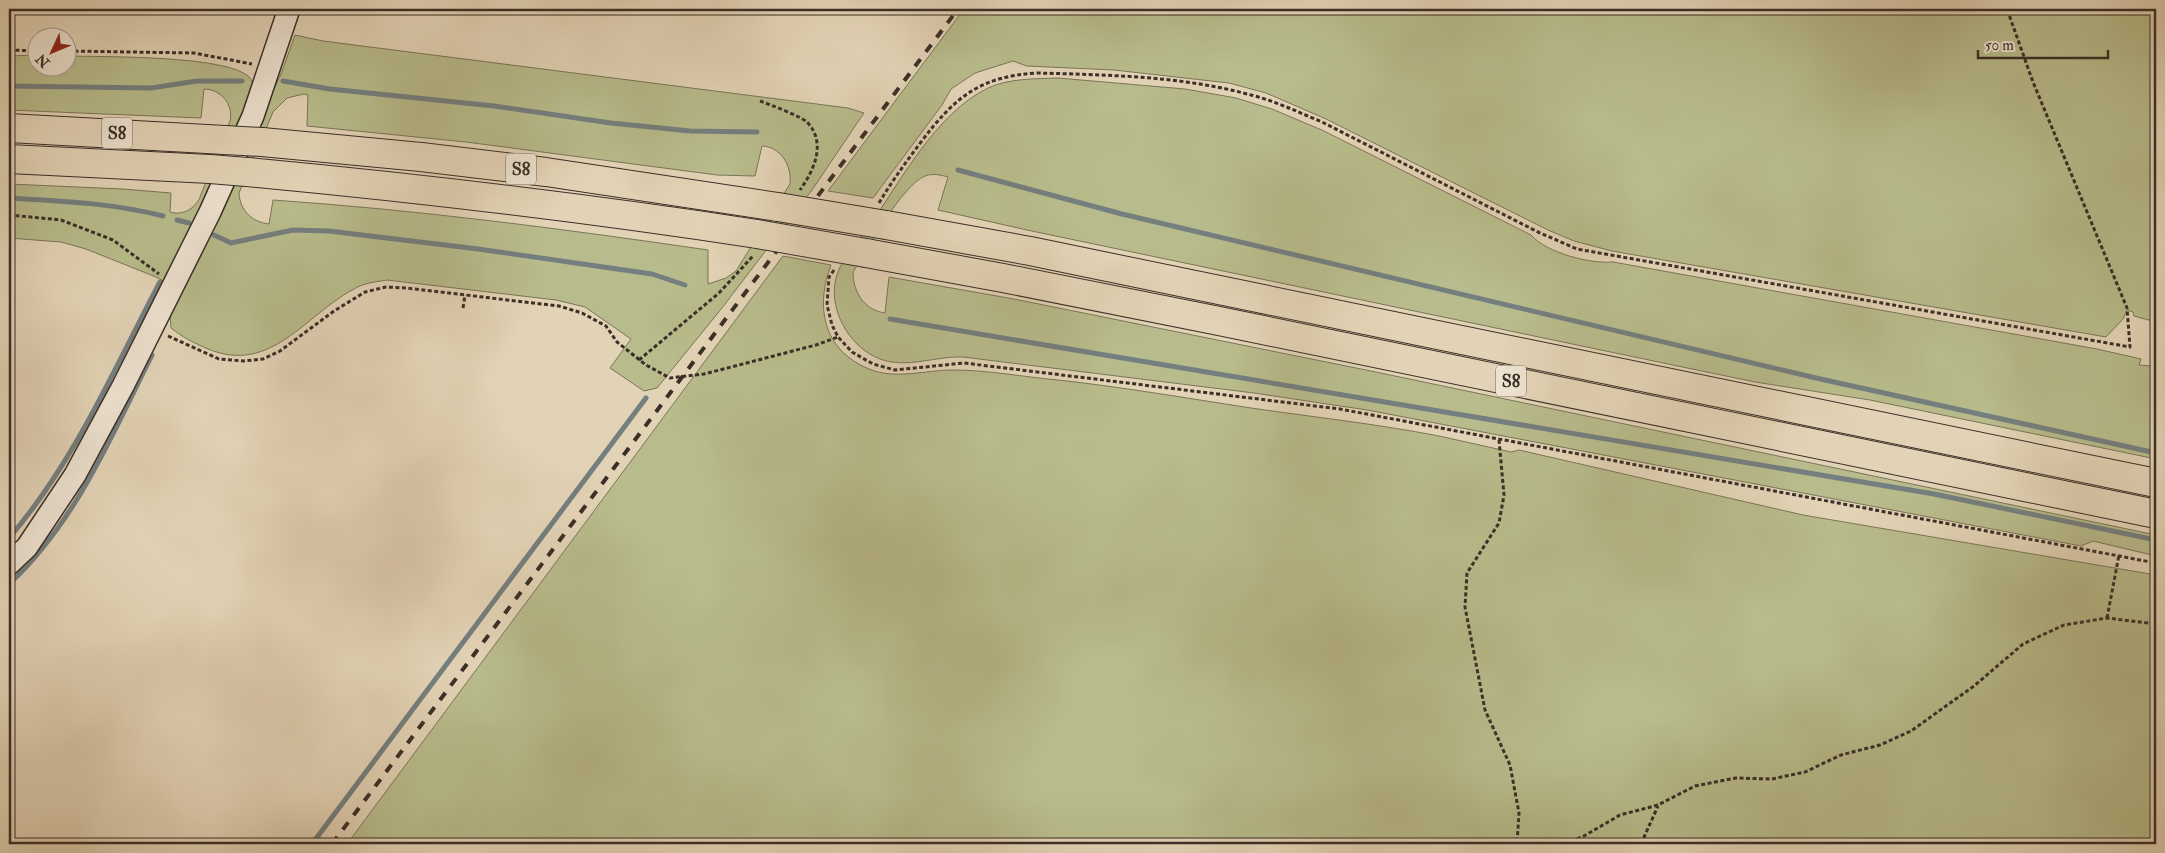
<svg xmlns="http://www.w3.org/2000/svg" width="2165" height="853" font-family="'IM FELL Double Pica',serif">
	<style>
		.green { fill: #b8bb8b; stroke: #797559; fill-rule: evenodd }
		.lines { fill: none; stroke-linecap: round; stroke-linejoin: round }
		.stream { stroke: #747f7f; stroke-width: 5 }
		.secondary-casing { stroke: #3a2f27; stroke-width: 24 }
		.highway-casing { stroke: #3a2f27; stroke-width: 30 }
		.path { stroke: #3a2f27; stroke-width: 3; stroke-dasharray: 4 2.5; stroke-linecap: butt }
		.secondary { stroke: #ede2d0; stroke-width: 21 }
		.highway { stroke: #e3d3b6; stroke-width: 28 }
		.rail { stroke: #3a2f27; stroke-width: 4; stroke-dasharray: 9 9; stroke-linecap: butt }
		.highway-bridge-casing { stroke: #3a2f27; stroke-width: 30; stroke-linecap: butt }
		.highway-bridge { stroke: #e3d3b6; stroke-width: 28 }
		.labels { text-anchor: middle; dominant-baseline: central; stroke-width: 4; stroke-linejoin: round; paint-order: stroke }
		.shield { fill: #ede2d0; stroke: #70655a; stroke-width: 1 }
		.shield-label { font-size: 18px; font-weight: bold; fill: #3a2f27 }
	</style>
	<rect width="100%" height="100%" fill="#e3d3b6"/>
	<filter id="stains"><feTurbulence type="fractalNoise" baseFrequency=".004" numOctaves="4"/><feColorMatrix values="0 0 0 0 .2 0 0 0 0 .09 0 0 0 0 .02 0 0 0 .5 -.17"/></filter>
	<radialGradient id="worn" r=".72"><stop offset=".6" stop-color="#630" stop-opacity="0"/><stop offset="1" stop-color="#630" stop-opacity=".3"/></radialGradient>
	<g class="green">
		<path d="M964 9H2156V322L2134 316 2133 312 2127 310 2123 319 2106 337 1612 251 1574 241 1548 230 1326 119 1266 93 1229 83 1114 70 1027 66 1013 61 975 73 951 89 942 105 873 198 828 191Z"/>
		<path d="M295 35 323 41 848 108 864 113 812 190 722 308 657 388 644 391 610 368 631 339 585 307 556 300 387 280C375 282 364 283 354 289 305 315 271 375 208 349 194 343 182 337 171 328L170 311 281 74ZM304 94 308 95 307 126 466 142 717 175 755 176 762 146C782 147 792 167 790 184L736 271 726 278 708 284V250C564 229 419 210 273 200L269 224C252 222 240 211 239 193L273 112 287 98Z"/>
		<path d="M37 55 38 68H68V56C102 57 227 55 249 77 254 82 254 88 253 95L167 283 156 277 86 249 61 242 9 238V184L123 189 171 193 170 212C182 216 195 209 200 197L230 121C234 104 220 89 204 89L201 118 9 110V56Z"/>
		<path d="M1058 78 1185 89 1236 98 1272 109 1324 131 1531 235C1547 253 1590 264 1613 262L2097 349 2141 359 2139 365 2151 366 2156 351V459L1870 400 1755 382 1668 364 1027 230 938 210 948 177C941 175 932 173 925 176 901 186 868 249 853 272 853 292 864 310 885 313L889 277 1014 299 1371 371 2156 535V556L2093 541 2081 546 1367 410 1254 393 963 357C935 356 907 369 880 359 848 347 825 305 838 272 843 258 859 241 868 228 900 182 936 113 988 88 1010 78 1035 79 1058 78Z"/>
		<path d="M783 256 831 265C815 307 823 350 869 369 896 380 925 370 953 370 988 370 1024 377 1058 380 1122 387 1186 398 1251 408 1313 417 1377 424 1439 436 1463 441 1487 447 1511 452L1519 450 1803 515 2156 575V844H347Z"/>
	</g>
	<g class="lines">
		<g class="stream">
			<path d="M2152 9 2156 11"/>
			<path d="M283 81 330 89 494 106 611 123 690 131 757 132"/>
			<path d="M9 86 151 88 197 81H242"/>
			<path d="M958 170 1122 214 1816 378 2156 453"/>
			<path d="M9 198C61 201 112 203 163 216"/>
			<path d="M177 220 189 223"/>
			<path d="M214 235 231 243 293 230 329 231 478 249 652 274 685 285"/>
			<path d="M890 319 1934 494 2156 540"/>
			<path d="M9 538C74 463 114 369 160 282"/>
			<path d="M9 584C76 522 112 435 152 355"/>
			<path d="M312 844 646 398"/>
		</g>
		<g class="secondary-casing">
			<path id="secondary" d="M9 564 27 547 75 475 123 386 210 212 253 116 289 9"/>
		</g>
		<g class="highway-casing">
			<g id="highway">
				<path d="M9 128 225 140"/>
				<path d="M262 142 421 157 546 172 778 207"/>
				<path d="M9 159 210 169"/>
				<path d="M247 172C418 188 587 208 757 234"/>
				<path d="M886 225 1030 251 2156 483"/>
				<path d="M866 253 1003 278 1219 321 2156 514"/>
			</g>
		</g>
		<g class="path">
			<path d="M9 50 38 51"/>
			<path d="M68 51 194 53 252 64"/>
			<path d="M760 101C771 105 800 116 807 122 827 143 814 170 800 190"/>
			<path d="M879 203C892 181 906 162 921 142 955 97 980 76 1038 73 1109 75 1182 76 1251 95 1275 101 1298 112 1322 122L1538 232 1577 249 2130 347 2127 308 2033 82 2007 9"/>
			<path d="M9 215 61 220 113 240 159 274"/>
			<path d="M834 270 829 277 827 305 832 325 838 337 852 352 873 364 895 370 964 363 1340 409 2156 563"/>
			<path d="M463 308 465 295"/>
			<path d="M168 336 219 359 243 361 263 359 280 351 334 311 365 292 386 287 406 288 559 306 582 313 606 326 617 342 646 365 670 378 704 374 816 345 838 337"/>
			<path d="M639 360 719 293 753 256"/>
			<path d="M1499 440 1504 495 1499 523 1467 573 1465 607 1485 710 1510 765 1519 813 1517 844"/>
			<path d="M2107 618 2119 555"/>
			<path d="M1565 844 1584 836 1620 815 1658 805 1695 786 1736 778 1772 779 1805 772 1841 755 1880 745 1911 731 1974 686 2023 644 2064 625 2107 618 2156 624"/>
			<path d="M1641 844 1658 806"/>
		</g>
		<use href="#secondary" class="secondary"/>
		<use href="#highway" class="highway"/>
		<path class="rail" d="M332 844 958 9"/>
		<g class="highway-bridge-casing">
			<g id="highway-bridge">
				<path d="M225 140 262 142"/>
				<path d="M210 169 247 172"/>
				<path d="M778 207 886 225"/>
				<path d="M757 234 866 253"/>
			</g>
		</g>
		<use href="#highway-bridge" class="highway-bridge"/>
	</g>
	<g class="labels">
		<g class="shield">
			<rect x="102" y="117.5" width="30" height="31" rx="4"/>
			<rect x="506" y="153.5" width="30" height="31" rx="4"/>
			<rect x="1496" y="365.5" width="30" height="31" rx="4"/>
		</g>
		<g class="shield-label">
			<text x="117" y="133">S8</text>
			<text x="521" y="169">S8</text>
			<text x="1511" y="381">S8</text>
		</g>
	</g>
	<rect width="2165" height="853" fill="none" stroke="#e3d3b6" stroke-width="30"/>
	<rect x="10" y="10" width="2145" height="833" fill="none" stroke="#3a2f27" stroke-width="2.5"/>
	<rect x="15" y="15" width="2135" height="823" fill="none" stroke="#3a2f27"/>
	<g transform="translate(52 52) rotate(226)"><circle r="24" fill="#ede2d0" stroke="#a59a8c"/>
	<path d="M0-4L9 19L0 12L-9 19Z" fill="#8f2418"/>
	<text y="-8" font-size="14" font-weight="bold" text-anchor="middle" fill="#3a2f27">N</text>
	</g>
	<path d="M1978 50v8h130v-8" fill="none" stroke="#3a2f27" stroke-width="2.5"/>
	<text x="1985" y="50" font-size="15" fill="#3a2f27" stroke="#ede2d0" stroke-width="4" paint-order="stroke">50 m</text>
	<rect width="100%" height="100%" filter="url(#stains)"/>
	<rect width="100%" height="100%" fill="url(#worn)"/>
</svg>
